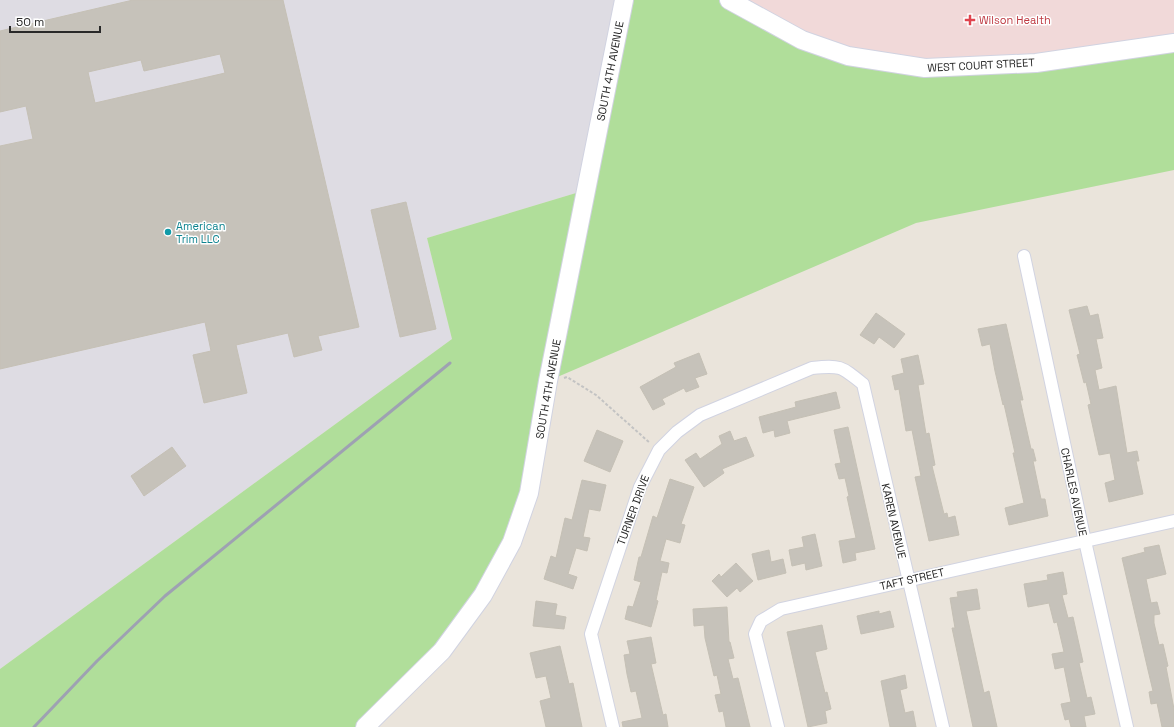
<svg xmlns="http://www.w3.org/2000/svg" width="1174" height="727" font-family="'Space Grotesk',sans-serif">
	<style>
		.industrial { fill: #dedce3 }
		.medical { fill: #f1d9d9 }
		.green { fill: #b0de9a }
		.building { fill: #c6c2ba; stroke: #c5c0b5; fill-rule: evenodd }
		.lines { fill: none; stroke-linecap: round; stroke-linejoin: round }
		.street-casing { stroke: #d1d3e1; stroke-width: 14 }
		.secondary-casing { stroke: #d1d3e1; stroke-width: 20 }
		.path { stroke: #c3c3c3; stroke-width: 2; stroke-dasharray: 3 2; stroke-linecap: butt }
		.street { stroke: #fff; stroke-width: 12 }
		.secondary { stroke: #fff; stroke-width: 18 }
		.rail { stroke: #9ea1b2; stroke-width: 3 }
		.health-dot { fill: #e0444e; stroke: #fff; stroke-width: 1.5 }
		.culture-dot { fill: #0f9aa8; stroke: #fff; stroke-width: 1.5 }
		.labels { text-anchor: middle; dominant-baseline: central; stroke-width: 3; stroke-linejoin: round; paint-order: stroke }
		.health-label { font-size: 11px; fill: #be3a42; stroke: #fff; text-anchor: start }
		.street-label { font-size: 11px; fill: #292929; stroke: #fff }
		.culture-label { font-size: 11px; fill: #0d838f; stroke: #fff; text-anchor: start }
	</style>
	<rect width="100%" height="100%" fill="#eae4db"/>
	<path class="industrial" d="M0 0H624L586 190 427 238 452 339 0 669Z"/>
	<path class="medical" d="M729 0H1174V43L925 68 848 56Z"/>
	<path class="green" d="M624 0H729L802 40 925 68 1174 43V170L916 223 548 381 529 493 483 595 365 727H0V669L452 339 427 238 586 190Z"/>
	<g class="building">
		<path d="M133 0H283L359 327 318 336 322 350 294 357 288 333 236 345 247 393 204 403 193 355 211 351 205 322 0 369V146L33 139 26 106 0 112V31ZM220 54 225 73 95 103 88 72 141 60 144 71Z"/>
		<path d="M406 202 436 329 400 337 371 210Z"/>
		<path d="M1087 306 1090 316 1098 314 1103 338 1096 339 1102 368 1095 370 1099 390 1116 386 1127 453 1137 451 1139 461H1136L1143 494 1109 502 1105 483 1115 480 1110 453 1099 455 1088 405 1091 404 1086 382 1084 383 1077 355 1080 354 1069 310Z"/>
		<path d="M876 313 905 334 894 348 879 337 874 344 860 335Z"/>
		<path d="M1006 324 1023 400H1020L1031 449H1033L1036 461H1033L1041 499H1045L1048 516 1009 525 1005 508 1024 503 1013 453H1015L1004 404 1003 405 995 371 990 344 982 346 978 329Z"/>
		<path d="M699 353 707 374 695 378 699 387 686 392 684 388 662 399 665 404 653 410 640 387 676 367 674 363Z"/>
		<path d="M918 355 924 384 918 385 926 434 929 433 935 465 932 466 944 514 947 513 948 518 955 516 959 535 929 541 915 477 921 476 912 430 906 431 899 389 895 390 892 376 904 373 901 359Z"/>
		<path d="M836 392 840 408 787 421 790 433 775 437 774 430 763 433 759 417 796 407 795 402Z"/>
		<path d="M848 427 875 549 855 553 856 560 843 563 839 541 856 538 847 497 849 496 845 478 839 479 835 464 841 463 834 430Z"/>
		<path d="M597 430 623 441 610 472 584 461Z"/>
		<path d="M730 431 734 441 746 437 754 456 722 469 724 473 704 487 685 460 696 453 700 459 722 444 719 436Z"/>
		<path d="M172 447 186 466 144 496 131 476Z"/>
		<path d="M670 479 694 487 681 524 685 525 680 543 666 539 660 561 669 563 667 573 662 572 656 600 658 601 651 627 625 619 628 606 633 607 641 582 634 580 639 557H641L653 516 657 518Z"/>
		<path d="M582 480 606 485 600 511 589 509 583 537 590 538 587 551 576 548 568 574 577 577 573 589 544 579 551 556 556 558 565 518 572 520Z"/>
		<path d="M815 534 822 566 806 570 805 563 792 566 789 550 804 547 802 537Z"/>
		<path d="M1159 545 1166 574 1146 579 1151 603 1157 602 1160 614 1154 615V623L1159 645 1163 644 1168 666 1166 667 1174 709V727H1162L1157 703 1151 704 1149 692 1153 691 1148 670 1122 558 1145 552 1144 548Z"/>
		<path d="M769 550 771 562 783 559 786 573 758 580 752 554Z"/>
		<path d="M736 563 753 581 740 592 737 588 727 597 712 581 719 574 721 577Z"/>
		<path d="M1063 572 1067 594 1062 595 1068 618 1073 617 1083 662 1079 663 1087 698 1091 697 1095 714 1084 716 1086 727H1071L1069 719 1065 720 1061 704 1071 702 1064 667 1055 669 1052 654 1064 652 1057 622 1054 623 1049 603 1028 607 1024 584 1048 580 1047 575Z"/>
		<path d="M977 589 980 609 966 611 984 693 989 691 997 727H973L952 628H955L950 598 958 597 957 592Z"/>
		<path d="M536 601 557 604 555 615 566 617 564 629 533 626Z"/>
		<path d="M727 607 729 642H730L734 658 728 659 733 679 738 678 750 727H726L723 711 719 712 715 695 721 694 717 675 714 676 705 638 704 625 694 626 693 609Z"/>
		<path d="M879 611V614L890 611 894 627 861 634 857 616Z"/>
		<path d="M822 625 827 649 815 652 825 693 827 692 831 709 825 711 827 723 808 727 787 632Z"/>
		<path d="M651 637 656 663 651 664 663 715 666 714 668 727H623L622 722 642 718 636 691 631 692 627 674 624 655 630 654 627 641Z"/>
		<path d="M560 646 569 684 573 683 582 727H546L540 701 551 698 546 676 536 678 530 653Z"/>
		<path d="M905 675 907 688 900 690 905 713 913 711 916 727H890L881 681Z"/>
	</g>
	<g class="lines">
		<g class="street-casing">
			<g id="street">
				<path d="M1024 256 1085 541 1127 727"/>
				<path d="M613 727 591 634 640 487 659 450 677 432 700 415 812 368C840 365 841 366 863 384L943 727"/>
				<path d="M778 727 755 634 761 621 781 609 1174 521"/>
			</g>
		</g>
		<g class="secondary-casing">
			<g id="secondary">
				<path d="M729 0 802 40 848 56 925 68 1036 63 1174 43"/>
				<path d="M365 727 442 651 483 595 512 542 529 493 548 381 624 0"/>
			</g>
		</g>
		<path class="path" d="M564 378 567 377 596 395 650 443"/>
		<use href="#street" class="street"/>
		<use href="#secondary" class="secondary"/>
		<path class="rail" d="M34 727 97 661 165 596 450 363"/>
	</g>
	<path class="health-dot" d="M968 14h4v4h4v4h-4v4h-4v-4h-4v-4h4z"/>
	<circle class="culture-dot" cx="168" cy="232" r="4"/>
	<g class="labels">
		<g class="health-label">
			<text x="979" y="20">Wilson Health</text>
		</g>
		<g class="street-label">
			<text transform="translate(981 65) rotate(-3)">WEST COURT STREET</text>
			<text transform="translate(610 71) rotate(-79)">SOUTH 4TH AVENUE</text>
			<text transform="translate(548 389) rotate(-80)">SOUTH 4TH AVENUE</text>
			<text transform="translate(1074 492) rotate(78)">CHARLES AVENUE</text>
			<text transform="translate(633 510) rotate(-70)">TURNER DRIVE</text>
			<text transform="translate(894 521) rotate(77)">KAREN AVENUE</text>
			<text transform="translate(912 579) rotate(-13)">TAFT STREET</text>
		</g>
		<g class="culture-label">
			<text x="176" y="226">American<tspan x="176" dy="13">Trim LLC</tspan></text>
		</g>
	</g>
	<path d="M10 26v6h90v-6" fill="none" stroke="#292929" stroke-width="2"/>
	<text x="16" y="26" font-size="12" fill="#292929" stroke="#ffffff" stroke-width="3" paint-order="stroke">50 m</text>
</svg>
